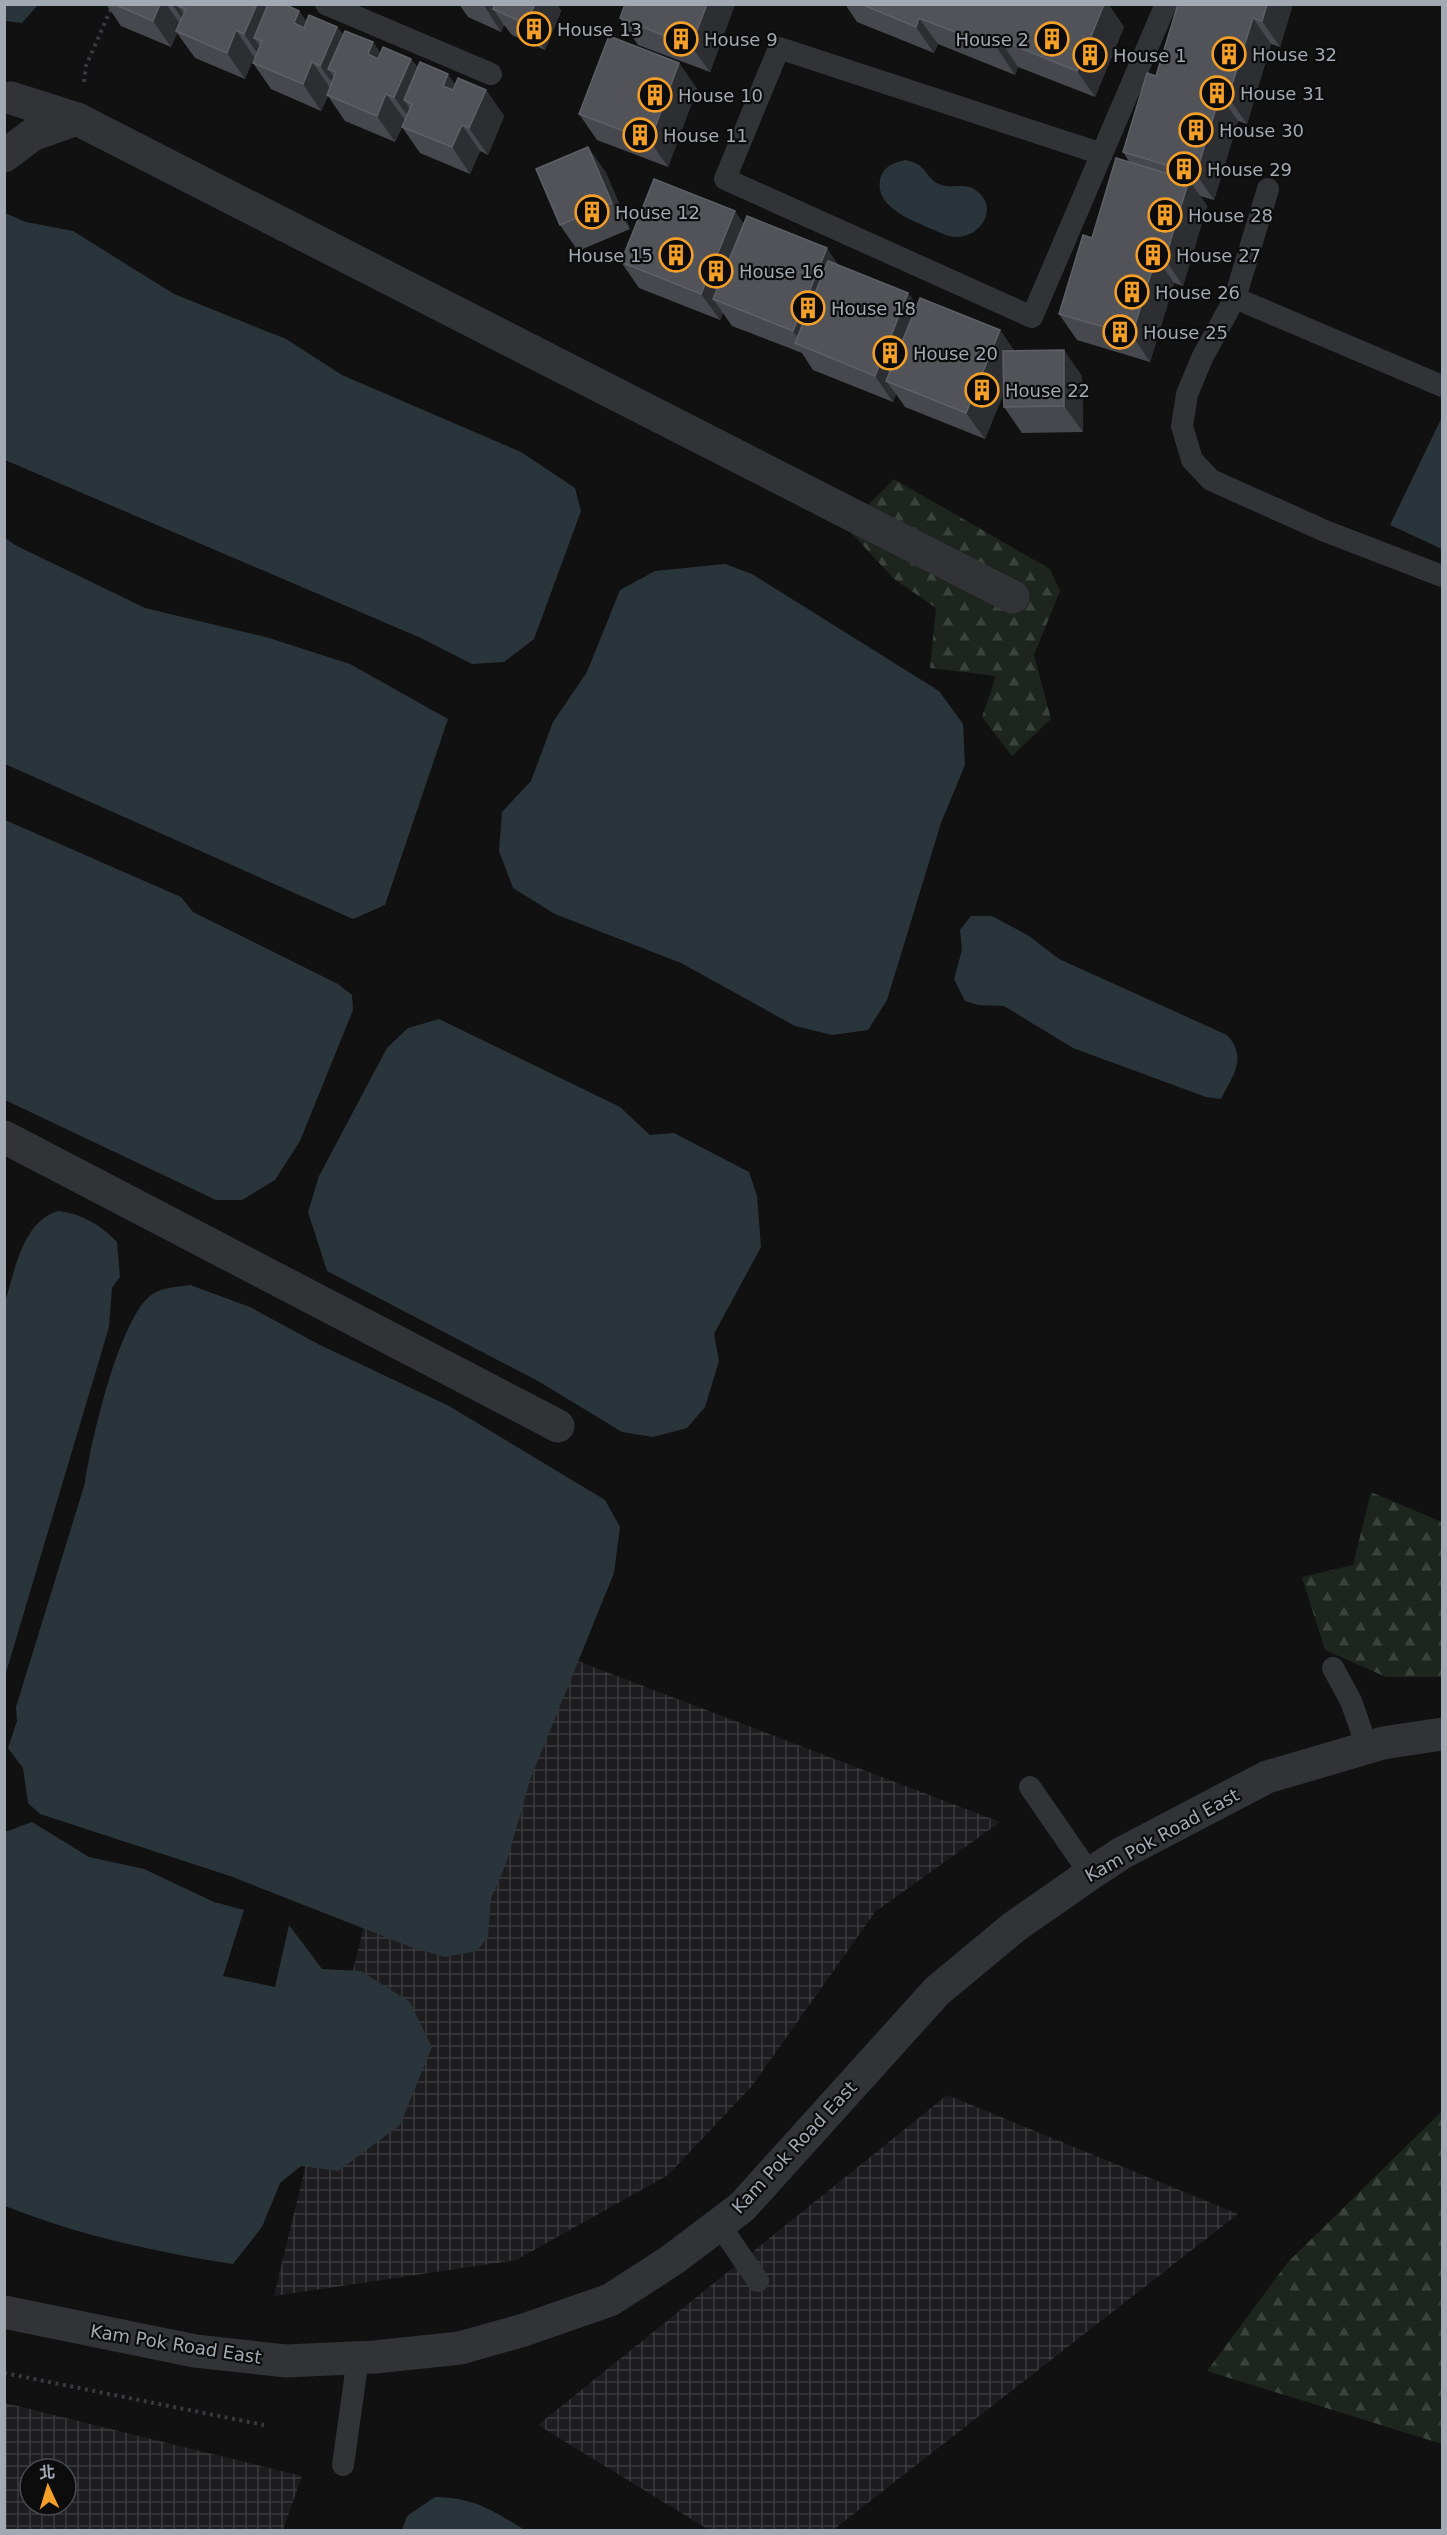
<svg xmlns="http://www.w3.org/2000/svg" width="1447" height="2535" font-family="'DejaVu Sans','Noto Sans TC',sans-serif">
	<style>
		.industrial { fill: url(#industrial-grid); fill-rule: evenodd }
		.forest { fill: url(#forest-firs) }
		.water { fill: #2a353b }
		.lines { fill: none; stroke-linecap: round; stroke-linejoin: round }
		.path { stroke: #383a3e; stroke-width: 4; stroke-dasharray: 3 4.5; stroke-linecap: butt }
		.service { stroke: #323337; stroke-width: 22 }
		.minor { stroke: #323337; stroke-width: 33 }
		.tertiary { stroke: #323337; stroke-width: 33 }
		.wall { fill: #47484d }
		.shaded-wall { fill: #2d2e31 }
		.building { fill: #515358; stroke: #5d6066; stroke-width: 1.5 }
		.labels { text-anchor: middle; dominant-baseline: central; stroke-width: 4.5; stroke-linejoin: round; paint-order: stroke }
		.poi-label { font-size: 18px; fill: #a2a9b3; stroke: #0c0c0d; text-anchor: start }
		.street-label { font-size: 18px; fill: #a2a9b3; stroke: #0c0c0d }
	</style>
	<defs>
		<pattern id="industrial-grid" width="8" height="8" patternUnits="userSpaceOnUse" patternTransform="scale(1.5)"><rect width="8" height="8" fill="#1d1d1f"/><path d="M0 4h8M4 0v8" fill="none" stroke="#3b3b3d"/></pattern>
		<pattern id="forest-firs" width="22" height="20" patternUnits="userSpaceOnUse" patternTransform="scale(1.5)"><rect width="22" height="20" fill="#1d251e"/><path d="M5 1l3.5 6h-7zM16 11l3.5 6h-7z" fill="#3b423c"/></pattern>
	</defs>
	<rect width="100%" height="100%" fill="#111112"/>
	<g class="industrial">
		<path d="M475 1622 1000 1822 875 1912 752 2086 668 2175 516 2260 274 2296 400 1777Z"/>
		<path d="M947 2095 1238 2214 833 2530H709L538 2425Z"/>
		<path d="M5 2403 302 2476 283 2530H5ZM30 2469H66V2505H30Z"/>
	</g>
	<g class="forest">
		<path d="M894 479 1050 569 1060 591 1034 655 1051 719 1012 756 982 717 996 676 930 668 936 608 893 578 846 527Z"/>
		<path d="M1371 1492 1442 1522V1677H1386L1325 1650 1302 1577 1353 1565Z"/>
		<path d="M1442 2111V2444L1207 2371 1288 2262Z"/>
	</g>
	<g class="water">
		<path d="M4 5 5 4 38 5 22 23 5 21Z"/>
		<path d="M906 160C910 161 916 163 919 165 927 171 929 180 939 184 952 190 966 181 978 192 1003 213 971 249 941 233 918 222 871 209 881 176 885 165 896 162 906 160Z"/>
		<path d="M5 213 26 222 73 231 174 294 286 339 342 375 521 452 575 488 581 511 534 639 504 662 472 664 421 638 5 460Z"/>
		<path d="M1442 417V549L1390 525Z"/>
		<path d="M5 538 15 545 145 608 269 638 350 664 448 719 385 905 353 919 5 764Z"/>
		<path d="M725 564 752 574 939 691 963 724 965 765 941 823 887 1000 868 1030 832 1035 795 1026 681 963 555 914 513 888 499 851 502 812 531 781 553 722 587 672 620 590 655 571Z"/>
		<path d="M5 820 181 897 193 912 338 984 352 995 353 1010 300 1141 275 1180 242 1200H216L5 1100Z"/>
		<path d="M971 916H992L1029 936 1059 959 1227 1035C1248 1058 1233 1075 1221 1099L1206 1097 1073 1048 1004 1006 978 1005 965 1001 954 979 962 950 960 930Z"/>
		<path d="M439 1019 620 1107 650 1135 674 1133 749 1172 757 1196 761 1247 714 1334 719 1361 705 1407 687 1428 653 1437 622 1432 538 1381 327 1271 308 1212 319 1176 387 1048 408 1028Z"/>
		<path d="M58 1211C83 1214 99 1224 117 1242L120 1277 112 1288 109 1327 5 1676V1302C15 1271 22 1222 58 1211Z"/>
		<path d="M190 1285 250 1307 320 1345 449 1406 605 1500 620 1527 614 1573 530 1780 507 1861 491 1899 488 1937 477 1951 445 1957 411 1947 230 1876 40 1814 28 1803 23 1768 8 1748 17 1721 16 1707 85 1483C91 1441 118 1323 150 1296 161 1287 177 1287 190 1285Z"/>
		<path d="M32 1822 89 1857 144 1869 214 1902 244 1910 223 1976 275 1987 289 1925 322 1969 361 1971 410 2002 432 2047 400 2125 338 2171 301 2166 280 2183 262 2227 233 2264C155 2252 78 2235 5 2206V1832Z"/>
		<path d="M435 2497C476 2498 491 2510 525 2530H402L407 2516Z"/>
	</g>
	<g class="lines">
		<g class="path">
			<path d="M84 82 86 66 113 4"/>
			<path d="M4 2373 264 2425"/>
		</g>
		<g class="service">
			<path d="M326 4 491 74"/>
			<path d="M1102 154 779 48 725 179 1032 317 1166 4"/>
			<path d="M1268 189 1235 298 1203 356 1187 394 1182 426 1192 460 1211 480 1325 531 1442 576"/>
			<path d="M1235 298 1442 386"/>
			<path d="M1333 1668 1351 1701 1367 1747"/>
			<path d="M1030 1787 1090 1874"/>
			<path d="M719 2224 758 2281"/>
			<path d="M343 2465 358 2358"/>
		</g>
		<g class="minor">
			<path d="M11 98 77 119 1013 597"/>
			<path d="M4 156 32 135 77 119"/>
			<path d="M4 1137 558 1426"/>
		</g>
		<path class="tertiary" d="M4 2312 195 2351 286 2361 375 2357 460 2348 524 2330 610 2300 672 2260 742 2207 937 1991 1014 1927 1090 1874 1122 1853 1267 1777 1383 1743 1442 1734"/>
	</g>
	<g class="wall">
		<path d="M106 4H267L268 6 299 11 306 21 337 27 343 35 373 42 380 53 411 59 418 68 455 85 486 90 504 116 488 155 480 151 470 174 420 153 402 127 395 142 345 121 328 96 321 111 271 89 253 63 255 57H254L245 79 195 58 177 33 171 47 121 26Z"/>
		<path d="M459 4H557L561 11 545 50 512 35 504 25 501 32 468 17Z"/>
		<path d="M625 4H735L710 72 638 45 620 18Z"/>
		<path d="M845 4H1108L1124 27 1095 97 1018 67 1015 75 938 44 934 53 857 22Z"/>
		<path d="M1178 4H1293L1280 47 1271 44 1247 124 1238 121 1214 200 1200 196 1207 206 1183 286 1174 283 1150 362 1077 340 1059 314 1092 238 1130 163 1123 152 1156 76Z"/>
		<path d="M679 63 697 89 668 167 597 140 579 114Z"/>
		<path d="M588 147 606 173 630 229 578 251 560 225Z"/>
		<path d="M744 224 838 265 908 293 917 306 1000 330 1014 351 1082 376 1083 432 1022 433 1004 407 1003 394 985 439 905 407 896 394 893 402 813 370 802 353 732 326 723 313 720 320 639 288 621 262Z"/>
	</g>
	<g class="shaded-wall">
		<path d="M160 4H166L181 25 171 47 153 21Z"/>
		<path d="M172 4H199L178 6 191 24 189 29Z"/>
		<path d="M257 4H267L279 22 254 38 265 54 262 60 244 34Z"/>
		<path d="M483 4H497L493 9 504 25 501 32Z"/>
		<path d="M535 4H557L561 11 545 50 526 24Z"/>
		<path d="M707 4H735L710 72 691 46Z"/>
		<path d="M1104 4H1108L1124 27 1095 97 1077 71Z"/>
		<path d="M1267 4H1293L1280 47 1262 21Z"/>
		<path d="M299 11 317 37 294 23Z"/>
		<path d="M919 18 938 44 934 53 916 27Z"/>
		<path d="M1253 18 1271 44 1247 124 1228 97Z"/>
		<path d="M337 27 356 54 328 69 341 87 339 92 320 66Z"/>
		<path d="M236 30 254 57 245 79 227 53Z"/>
		<path d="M1000 40 1018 67 1015 75 997 48Z"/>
		<path d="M373 42 391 69 368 54Z"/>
		<path d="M411 59 429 85 404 100 415 117 413 123 394 97Z"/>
		<path d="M312 62 331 89 321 111 303 84Z"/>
		<path d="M679 63 697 89 668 167 650 141Z"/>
		<path d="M448 74 466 100 443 86Z"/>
		<path d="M486 90 504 116 488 155 469 128Z"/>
		<path d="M386 94 405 120 395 142 377 116Z"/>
		<path d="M1220 95 1238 121 1214 200 1196 174Z"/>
		<path d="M462 125 480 151 470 174 452 147Z"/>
		<path d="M588 147 606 173 630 229 612 203Z"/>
		<path d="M1189 180 1207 206 1183 286 1165 259Z"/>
		<path d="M735 211 753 237 713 299 723 313 720 320 701 294Z"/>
		<path d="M827 248 845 275 805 347 793 331Z"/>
		<path d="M1156 257 1174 283 1150 362 1132 335Z"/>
		<path d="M908 293 927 319 886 381 896 394 893 402 875 376Z"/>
		<path d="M1000 330 1019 357 985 439 966 413Z"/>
		<path d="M1064 350 1082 376 1083 432 1064 406Z"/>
	</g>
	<g class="building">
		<path d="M114 4H160L153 21Z"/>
		<path d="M178 4H257L244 34 236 30 227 53 176 31 186 9 178 6Z"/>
		<path d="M268 4H284L299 11 294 23 304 28 309 15 337 27 320 66 312 62 303 84 253 63 262 41 254 38Z"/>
		<path d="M495 4H535L526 24 493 9Z"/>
		<path d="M625 4H707L691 46 620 18Z"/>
		<path d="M861 4H1104L1077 71 1000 40 997 48 919 18 916 27Z"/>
		<path d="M1178 4H1267L1262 21 1253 18 1228 97 1220 95 1196 174 1123 152 1147 73 1156 76Z"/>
		<path d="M345 31 373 42 368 54 378 59 383 47 411 59 394 97 386 94 377 116 327 95 336 72 328 69Z"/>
		<path d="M609 36 679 63 650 141 579 114Z"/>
		<path d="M420 62 448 74 443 86 453 90 458 78 486 90 469 128 462 125 452 147 402 127 412 104 404 100Z"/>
		<path d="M588 147 612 203 560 225 536 169Z"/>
		<path d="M1116 158 1189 180 1165 259 1156 257 1132 335 1059 314 1083 235 1092 238Z"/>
		<path d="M654 179 735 211 701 294 621 262Z"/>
		<path d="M747 216 827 248 793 331 713 299Z"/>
		<path d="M828 261 908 293 875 376 795 343Z"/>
		<path d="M920 298 1000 330 966 413 886 381Z"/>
		<path d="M1064 350V406L1004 407 1003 351Z"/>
	</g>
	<defs>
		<g id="building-ring" transform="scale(1.725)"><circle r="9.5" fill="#0c0c0d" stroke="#f39f28" stroke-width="1.5"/><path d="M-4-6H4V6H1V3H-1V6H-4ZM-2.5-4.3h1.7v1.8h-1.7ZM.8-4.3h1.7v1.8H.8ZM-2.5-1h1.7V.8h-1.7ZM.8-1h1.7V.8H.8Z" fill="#f39f28"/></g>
	</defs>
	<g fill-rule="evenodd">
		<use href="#building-ring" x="534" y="29"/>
		<use href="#building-ring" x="681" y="39"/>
		<use href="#building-ring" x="1052" y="39"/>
		<use href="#building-ring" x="1229" y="54"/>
		<use href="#building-ring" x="1090" y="55"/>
		<use href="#building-ring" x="1217" y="93"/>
		<use href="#building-ring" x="655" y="95"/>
		<use href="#building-ring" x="1196" y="130"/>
		<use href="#building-ring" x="640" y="135"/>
		<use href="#building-ring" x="1184" y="169"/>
		<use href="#building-ring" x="592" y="212"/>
		<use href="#building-ring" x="1165" y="215"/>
		<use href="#building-ring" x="676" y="255"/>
		<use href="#building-ring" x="1153" y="255"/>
		<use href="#building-ring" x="716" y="271"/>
		<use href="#building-ring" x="1132" y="292"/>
		<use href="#building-ring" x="808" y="308"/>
		<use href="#building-ring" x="1120" y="332"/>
		<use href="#building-ring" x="890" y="353"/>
		<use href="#building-ring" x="982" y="390"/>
	</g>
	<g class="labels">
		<g class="poi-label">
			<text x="557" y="29">House 13</text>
			<text x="704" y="39">House 9</text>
			<text x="1029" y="39" text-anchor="end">House 2</text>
			<text x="1252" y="54">House 32</text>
			<text x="1113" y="55">House 1</text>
			<text x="1240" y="93">House 31</text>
			<text x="678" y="95">House 10</text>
			<text x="1219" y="130">House 30</text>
			<text x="663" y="135">House 11</text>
			<text x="1207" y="169">House 29</text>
			<text x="615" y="212">House 12</text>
			<text x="1188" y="215">House 28</text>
			<text x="653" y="255" text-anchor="end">House 15</text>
			<text x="1176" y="255">House 27</text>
			<text x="739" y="271">House 16</text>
			<text x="1155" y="292">House 26</text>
			<text x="831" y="308">House 18</text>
			<text x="1143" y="332">House 25</text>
			<text x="913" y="353">House 20</text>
			<text x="1005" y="390">House 22</text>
		</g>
		<g class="street-label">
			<text transform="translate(1162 1835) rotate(-29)">Kam Pok Road East</text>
			<text transform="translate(794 2147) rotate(-47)">Kam Pok Road East</text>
			<text transform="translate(176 2344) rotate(9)">Kam Pok Road East</text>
		</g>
	</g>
	<rect width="1447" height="2535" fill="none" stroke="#a2a9b3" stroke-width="12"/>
	<g transform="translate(48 2487) rotate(356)"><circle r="28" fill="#0c0c0d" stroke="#484b4f" stroke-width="1.5"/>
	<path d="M0-4.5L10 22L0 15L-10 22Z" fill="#f39f28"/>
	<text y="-9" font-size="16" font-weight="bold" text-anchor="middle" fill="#a2a9b3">北</text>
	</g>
</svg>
